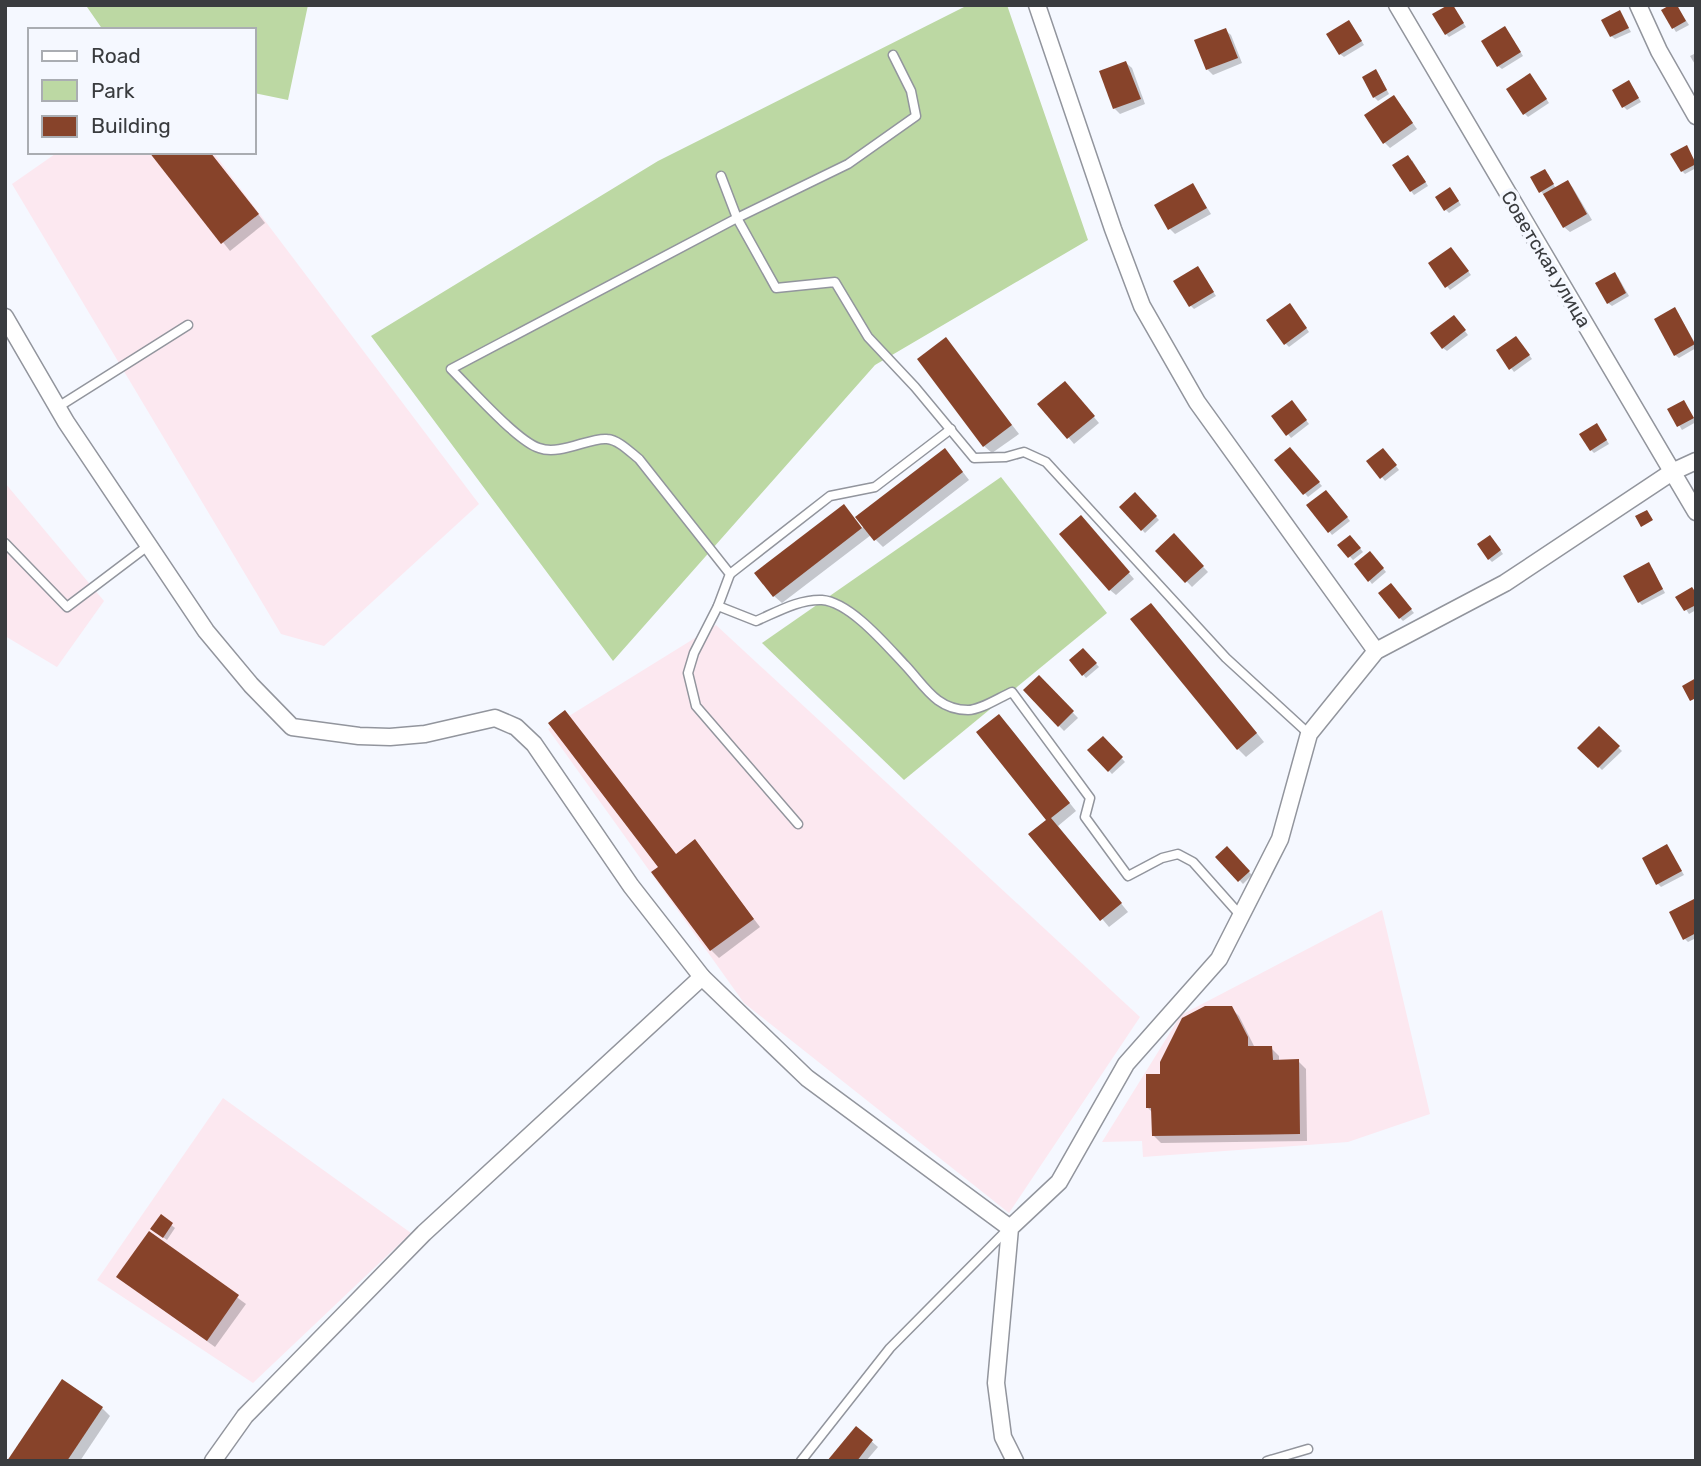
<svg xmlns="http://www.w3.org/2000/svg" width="1701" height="1466" font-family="Rubik,sans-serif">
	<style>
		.industrial { fill: #fce8f0 }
		.green { fill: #bcd8a3 }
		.shadow { fill: #0003 }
		.building { fill: #87432a }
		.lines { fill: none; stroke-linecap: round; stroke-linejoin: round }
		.lane-casing { stroke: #92959d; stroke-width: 11 }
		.street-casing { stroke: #92959d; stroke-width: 19 }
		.lane { stroke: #fff; stroke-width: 8 }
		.street { stroke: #fff; stroke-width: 16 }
		.labels { text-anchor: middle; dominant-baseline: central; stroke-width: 7; stroke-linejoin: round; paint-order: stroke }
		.street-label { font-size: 19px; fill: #3a3c3f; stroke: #f5f8ff }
	</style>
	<rect width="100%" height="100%" fill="#f5f8ff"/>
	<g class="industrial">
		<path d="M58 152H213L479 504 324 646 281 634 12 184Z"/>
		<path d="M5 483 104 601 57 667 5 636Z"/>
		<path d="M716 625 1140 1017 1009 1213 744 1003 548 729Z"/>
		<path d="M1382 910 1430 1114 1348 1142 1143 1157 1142 1141 1102 1142 1181 1015Z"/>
		<path d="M223 1098 411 1233 253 1383 97 1280Z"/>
	</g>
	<g class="green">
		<path d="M88 5H308L288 100 254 93V30H103L87 7Z"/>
		<path d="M968 5H1007L1088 240 875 365 613 661 371 336 658 161Z"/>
		<path d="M1001 477 1107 613 904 780 762 643Z"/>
	</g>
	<g class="shadow">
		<path d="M1452 5 1466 27 1449 37 1446 34Z"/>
		<path d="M1678 8 1689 25 1676 32 1663 11Z"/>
		<path d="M1620 13 1631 32 1615 39 1611 36Z"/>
		<path d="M1352 25 1364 45 1344 57 1340 54Z"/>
		<path d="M1225 30 1231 35 1242 63 1213 75 1207 69Z"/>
		<path d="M1508 32 1523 56 1502 69 1498 66Z"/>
		<path d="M1696 53V66L1690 56Z"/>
		<path d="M1126 63 1132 68 1145 104 1120 114 1114 108Z"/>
		<path d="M1379 75 1389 94 1378 101 1374 97Z"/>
		<path d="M1533 79 1549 103 1528 117 1524 113Z"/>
		<path d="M1632 86 1641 102 1627 110 1624 107Z"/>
		<path d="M1394 97 1417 129 1390 148 1384 142Z"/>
		<path d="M1687 148 1696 163V168L1685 174 1682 171Z"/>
		<path d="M151 152H210L265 223 230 251Z"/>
		<path d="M1412 160 1428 186 1414 195 1411 191Z"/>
		<path d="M1548 174 1556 189 1568 182 1573 188 1592 220 1570 232 1564 227 1541 191Z"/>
		<path d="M1193 185 1211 214 1175 234 1170 229Z"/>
		<path d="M1453 192 1461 205 1449 213 1446 210Z"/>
		<path d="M1454 252 1471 275 1450 290 1430 264Z"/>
		<path d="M1201 272 1216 296 1194 309 1191 306Z"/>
		<path d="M1618 277 1629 296 1612 306 1608 303Z"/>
		<path d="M1293 309 1309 332 1289 347 1285 343Z"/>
		<path d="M1678 313 1696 345V348L1679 358 1675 355Z"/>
		<path d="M1457 321 1468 335 1447 351 1443 348Z"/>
		<path d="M946 339 1019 434 992 453 984 446Z"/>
		<path d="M1519 341 1532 359 1514 372 1498 351Z"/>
		<path d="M1070 389 1099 423 1074 444 1040 404Z"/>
		<path d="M1684 402 1696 422 1682 430 1670 410Z"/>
		<path d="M1295 406 1309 424 1291 438 1274 416Z"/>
		<path d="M1600 429 1609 444 1594 453 1591 450Z"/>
		<path d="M1290 449 1322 486 1308 497 1276 460Z"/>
		<path d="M1386 453 1399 470 1385 481 1369 461Z"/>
		<path d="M952 458 969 480 883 547 871 535 782 603 774 596 851 514 862 528Z"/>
		<path d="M1135 494 1159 520 1145 533 1121 507Z"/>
		<path d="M1330 495 1350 521 1332 535 1329 531Z"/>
		<path d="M1086 523 1134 579 1116 595 1110 590Z"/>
		<path d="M1174 536 1208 572 1192 587 1158 551Z"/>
		<path d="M1353 540 1363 552 1353 560 1340 545Z"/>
		<path d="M1493 540 1503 554 1492 562 1489 559Z"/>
		<path d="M1373 556 1386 572 1372 584 1369 580Z"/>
		<path d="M1652 568 1665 593 1642 605 1639 602Z"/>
		<path d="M1394 589 1414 613 1403 621 1400 618Z"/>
		<path d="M1696 593V610L1689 614 1678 597Z"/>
		<path d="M1159 613 1264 742 1246 757 1238 749Z"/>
		<path d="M1083 650 1099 667 1086 678 1071 661Z"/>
		<path d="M1039 677 1078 718 1064 731 1025 690Z"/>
		<path d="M1007 724 1076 811 1058 826 1128 912 1109 927 1031 834 1048 820Z"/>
		<path d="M1599 729 1622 751 1602 770 1580 748Z"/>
		<path d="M1103 738 1125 762 1112 774 1090 750Z"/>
		<path d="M695 842 760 927 719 958 711 950 677 855Z"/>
		<path d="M1667 846 1684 875 1661 887 1658 884Z"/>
		<path d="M1227 849 1252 875 1243 884 1218 857Z"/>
		<path d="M1694 901 1696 903V938L1688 942 1685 939Z"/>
		<path d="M1231 1008 1239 1016 1255 1048H1271L1279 1056V1061H1298L1306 1069 1307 1141 1161 1143 1153 1135V1113L1148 1108 1162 1075Z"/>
		<path d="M161 1217 175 1228 167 1240 156 1232Z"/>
		<path d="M149 1233 246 1304 215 1347 118 1277Z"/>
		<path d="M102 1408 110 1416 80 1461H9Z"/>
		<path d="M856 1428 878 1447 866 1461H829Z"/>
	</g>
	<g class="building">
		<path d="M1448 5H1453L1464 23 1445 35 1432 14Z"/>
		<path d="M1670 5H1677L1686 21 1672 29 1661 10Z"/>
		<path d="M1620 10 1629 28 1610 37 1601 20Z"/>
		<path d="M1349 20 1362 41 1339 55 1326 34Z"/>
		<path d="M1505 26 1521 52 1497 67 1481 41Z"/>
		<path d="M1226 28 1238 58 1206 70 1194 40Z"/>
		<path d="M1126 61 1141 99 1113 109 1099 71Z"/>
		<path d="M1376 69 1387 90 1373 98 1362 77Z"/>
		<path d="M1530 73 1547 99 1523 115 1506 89Z"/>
		<path d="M1629 80 1639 98 1622 108 1612 90Z"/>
		<path d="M1394 95 1413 123 1383 144 1364 115Z"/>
		<path d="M1687 145 1696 164 1681 172 1670 154Z"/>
		<path d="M149 152H210L259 214 221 244Z"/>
		<path d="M1408 155 1426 182 1410 192 1392 165Z"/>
		<path d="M1545 169 1554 184 1539 193 1530 177Z"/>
		<path d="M1568 180 1587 214 1563 228 1543 194Z"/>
		<path d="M1193 183 1207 208 1168 230 1154 205Z"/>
		<path d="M1450 187 1459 201 1444 211 1435 197Z"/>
		<path d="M1451 247 1469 271 1445 288 1428 263Z"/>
		<path d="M1198 266 1214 292 1189 307 1173 281Z"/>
		<path d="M1615 272 1626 293 1607 304 1595 283Z"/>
		<path d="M1290 303 1307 328 1284 345 1266 320Z"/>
		<path d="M1675 307 1695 344 1674 356 1654 319Z"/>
		<path d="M1454 315 1466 330 1442 349 1430 333Z"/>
		<path d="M1516 336 1530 355 1509 370 1496 350Z"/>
		<path d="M946 337 1012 425 983 447 917 359Z"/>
		<path d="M1065 381 1095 416 1067 439 1037 404Z"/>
		<path d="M1292 400 1307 420 1286 436 1271 416Z"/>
		<path d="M1684 400 1694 418 1677 427 1667 409Z"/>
		<path d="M1597 423 1607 440 1590 451 1579 434Z"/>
		<path d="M1290 447 1320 482 1303 495 1274 460Z"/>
		<path d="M945 448 963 472 874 541 855 517Z"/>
		<path d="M1383 448 1397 465 1380 479 1366 461Z"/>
		<path d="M1326 490 1348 517 1328 533 1306 505Z"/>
		<path d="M1135 492 1157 516 1141 531 1119 507Z"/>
		<path d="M844 504 862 528 773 597 754 573Z"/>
		<path d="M1647 510 1653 520 1641 527 1635 516Z"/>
		<path d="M1081 515 1130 572 1109 591 1059 534Z"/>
		<path d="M1174 533 1204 566 1185 583 1155 551Z"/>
		<path d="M1350 535 1361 548 1348 558 1337 545Z"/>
		<path d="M1490 535 1501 550 1488 560 1477 544Z"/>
		<path d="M1370 551 1384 568 1368 582 1354 564Z"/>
		<path d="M1649 562 1663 589 1638 603 1623 576Z"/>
		<path d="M1391 583 1412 609 1399 619 1378 593Z"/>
		<path d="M1692 587 1696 593V605L1684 611 1675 597Z"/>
		<path d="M1151 603 1257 733 1237 750 1130 619Z"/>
		<path d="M1083 648 1097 663 1082 676 1069 660Z"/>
		<path d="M1039 675 1074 711 1058 727 1023 690Z"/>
		<path d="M1696 678V698L1690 701 1682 686Z"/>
		<path d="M565 710 676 854 695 839 754 919 710 951 651 872 658 867 548 723Z"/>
		<path d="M999 714 1070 803 1051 818 1122 903 1100 921 1028 834 1046 820 976 732Z"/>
		<path d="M1599 726 1620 746 1598 768 1577 748Z"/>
		<path d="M1103 736 1123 757 1108 772 1087 750Z"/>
		<path d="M1667 844 1682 871 1656 885 1642 858Z"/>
		<path d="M1227 846 1250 871 1238 882 1215 857Z"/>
		<path d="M1694 899 1696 933 1683 940 1669 912Z"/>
		<path d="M1205 1006H1232L1248 1037V1046H1272L1273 1060 1299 1059 1300 1134 1152 1136 1151 1108H1146V1074H1160V1062L1182 1018Z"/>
		<path d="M161 1214 173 1223 163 1238 150 1229Z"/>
		<path d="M149 1231 239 1295 207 1341 116 1277Z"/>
		<path d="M62 1379 103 1407 67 1461H7Z"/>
		<path d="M856 1426 873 1440 857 1461H827Z"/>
	</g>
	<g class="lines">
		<g class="lane-casing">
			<g id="lane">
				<path d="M721 176 737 218 776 288 835 282 868 337 915 387 974 458 1006 457 1024 452 1046 462 1226 658 1309 734"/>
				<path d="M58 407 188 325"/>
				<path d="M5 543 67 607 149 545"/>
				<path d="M730 574 830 496 875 487 951 429"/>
				<path d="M718 606 756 621C777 612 799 599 822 600 850 602 886 645 905 665 924 685 936 710 968 710 981 710 1000 697 1012 692L1090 798 1085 817 1128 876 1162 858 1178 854 1193 862 1241 916"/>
				<path d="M798 824 696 706 688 673 694 653 718 606 730 574 639 459C630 452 619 440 607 439 590 437 560 456 539 448 517 441 470 388 451 369L737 218 848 164 916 116 911 91 893 55"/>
				<path d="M801 1461 890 1348 1007 1230"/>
				<path d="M1267 1461 1308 1449"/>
			</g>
		</g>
		<g class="street-casing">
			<g id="street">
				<path d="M1037 5 1113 229 1142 306 1197 402 1376 651"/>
				<path d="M1397 5 1696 512"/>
				<path d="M1638 5 1659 51 1696 116"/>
				<path d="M5 317 66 422 206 631 251 685 292 727 359 736 390 737 425 734 495 718 516 727 534 744 631 886 702 977 807 1078 1010 1228"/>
				<path d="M213 1461 245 1416 424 1233 702 977"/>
				<path d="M1015 1461 1003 1437 996 1383 1010 1228 1059 1182 1126 1064 1219 959 1280 839 1309 734 1376 651 1505 583 1672 472 1696 461"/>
			</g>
		</g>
		<use href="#lane" class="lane"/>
		<use href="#street" class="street"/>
	</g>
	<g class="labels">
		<g class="street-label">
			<text transform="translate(1546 259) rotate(59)">Советская улица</text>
		</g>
	</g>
	<rect width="1701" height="1466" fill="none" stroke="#3a3c3f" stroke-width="14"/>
	<rect x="28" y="28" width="228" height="126" fill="#f5f8ff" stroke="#aaadb2" stroke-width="2"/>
	<rect x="42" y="51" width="35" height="10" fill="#ffffff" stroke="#aaadb2" stroke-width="2"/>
	<text x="91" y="63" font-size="21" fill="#3a3c3f">Road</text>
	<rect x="42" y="80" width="35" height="21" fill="#bcd8a3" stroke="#aaadb2" stroke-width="2"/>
	<text x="91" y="98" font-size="21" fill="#3a3c3f">Park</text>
	<rect x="42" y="116" width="35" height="21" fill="#87432a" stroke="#aaadb2" stroke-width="2"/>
	<text x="91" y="133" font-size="21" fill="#3a3c3f">Building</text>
</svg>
